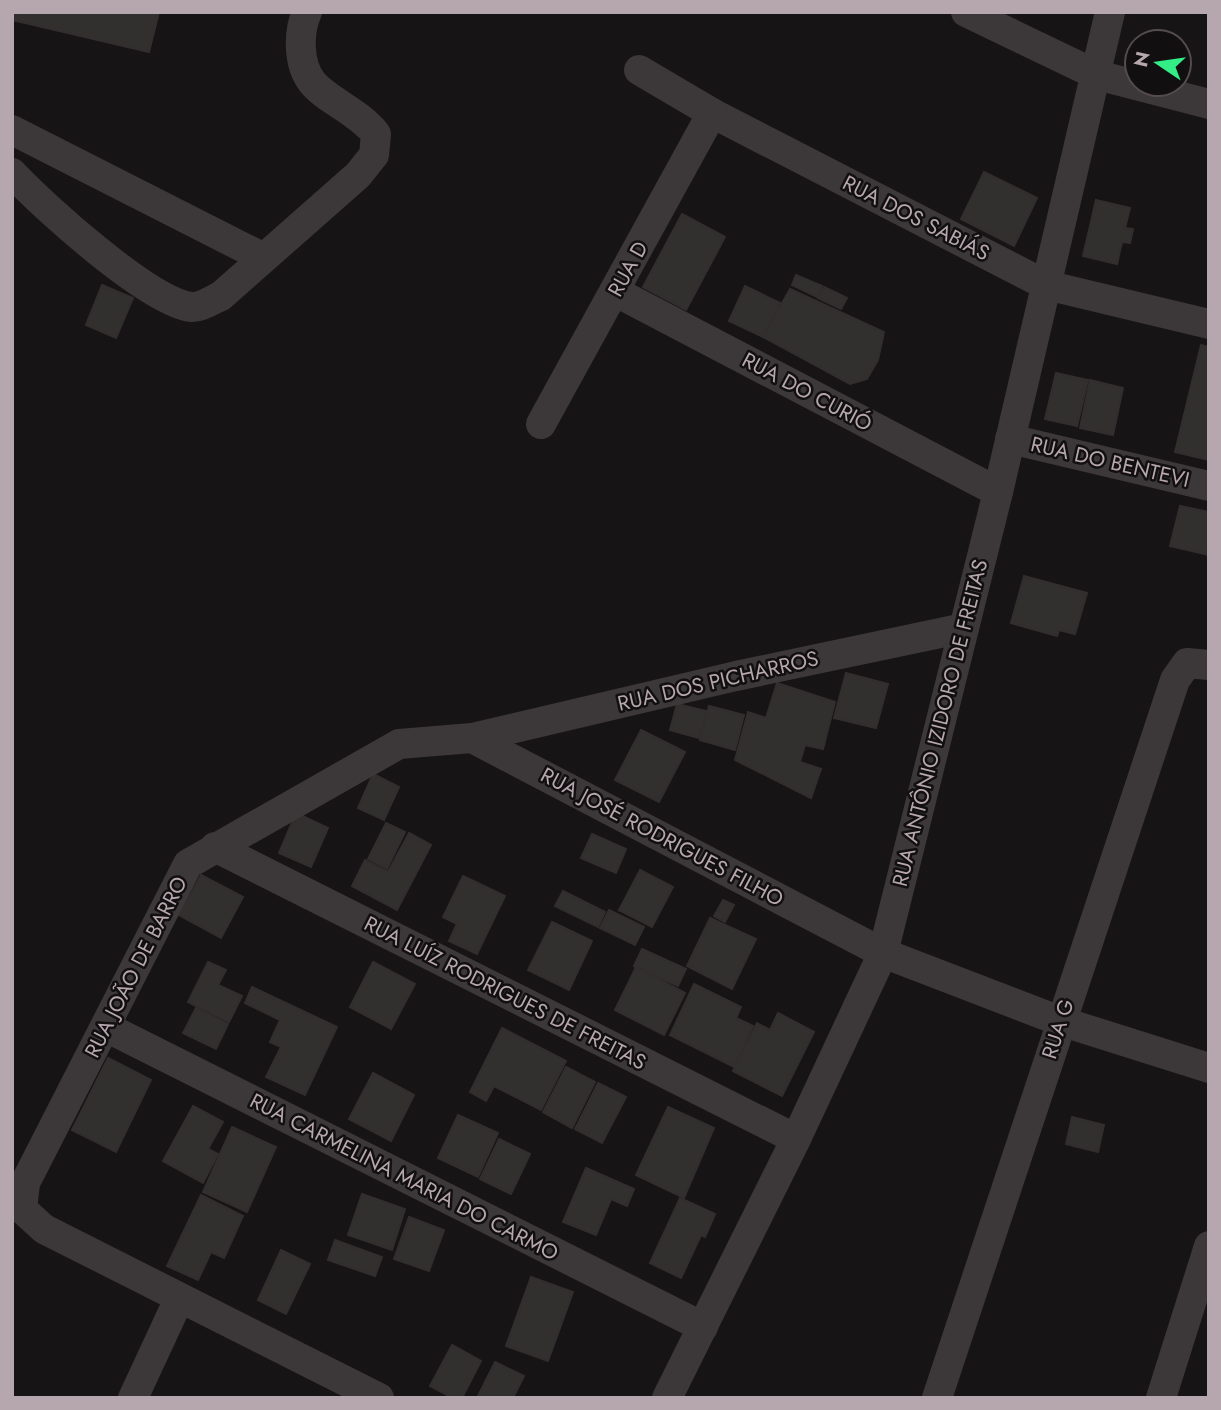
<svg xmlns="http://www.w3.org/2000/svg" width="1221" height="1410" font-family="Jost,sans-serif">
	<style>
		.building { fill: #322f2f; stroke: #322e2f; stroke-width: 2 }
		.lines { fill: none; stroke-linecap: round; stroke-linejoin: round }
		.minor { stroke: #3c3739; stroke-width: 30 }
		.labels { text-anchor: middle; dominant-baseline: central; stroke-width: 5; stroke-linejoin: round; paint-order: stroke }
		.street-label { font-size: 21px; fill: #b6a6ae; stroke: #110f0f }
	</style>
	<rect width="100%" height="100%" fill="#161414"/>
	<g class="building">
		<path d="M13 12H159L149 52 12 20Z"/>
		<path d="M984 172 1037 198 1014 246 961 219Z"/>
		<path d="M1096 200 1130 208 1125 228 1133 229 1130 243 1122 242 1117 264 1083 256Z"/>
		<path d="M682 214 725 237 686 310 643 287Z"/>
		<path d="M796 275 822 286 817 297 792 285Z"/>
		<path d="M102 285 133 298 116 338 86 325Z"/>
		<path d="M745 286 780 303 763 337 729 321Z"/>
		<path d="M824 287 847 298 841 309 818 298Z"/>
		<path d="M790 289 884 332 878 360 867 379 850 384 763 337Z"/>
		<path d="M1201 345 1209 347V460L1175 452Z"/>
		<path d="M1056 373 1088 380 1077 426 1045 419Z"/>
		<path d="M1090 380 1123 388 1113 435 1080 428Z"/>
		<path d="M1180 506 1209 512V555L1170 546Z"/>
		<path d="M1024 576 1087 593 1075 634 1059 630 1057 636 1011 623Z"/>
		<path d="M846 673 888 684 876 728 834 718Z"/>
		<path d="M777 683 835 702 823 749 805 745 800 762 821 769 811 798 735 760 748 712 766 718Z"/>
		<path d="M677 704 706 711 699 738 670 730Z"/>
		<path d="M709 706 744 715 735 750 700 740Z"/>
		<path d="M641 730 685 752 659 802 615 780Z"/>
		<path d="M373 774 399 787 384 820 358 808Z"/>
		<path d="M296 813 328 828 311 867 279 853Z"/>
		<path d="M386 823 405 832 387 869 368 859Z"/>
		<path d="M409 833 431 845 397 910 352 886 365 860 388 872Z"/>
		<path d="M592 834 626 849 616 873 581 858Z"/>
		<path d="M640 870 673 887 652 927 619 910Z"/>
		<path d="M201 875 243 897 221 938 179 915Z"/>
		<path d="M463 876 505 896 477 954 449 941 457 924 443 917Z"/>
		<path d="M563 891 605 912 598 927 555 906Z"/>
		<path d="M723 900 734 905 725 922 714 916Z"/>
		<path d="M609 910 644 927 635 945 600 928Z"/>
		<path d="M710 918 756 939 732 989 687 966Z"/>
		<path d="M552 922 592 941 569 990 528 970Z"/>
		<path d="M642 949 686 969 678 986 634 966Z"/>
		<path d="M208 962 226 970 218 985 242 996 229 1022 188 1002Z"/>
		<path d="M373 962 415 984 391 1029 350 1007Z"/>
		<path d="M636 967 685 993 664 1035 615 1010Z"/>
		<path d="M694 984 741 1007 736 1018 753 1026 734 1067 670 1035Z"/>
		<path d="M252 987 337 1027 305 1095 266 1077 281 1047 270 1042 280 1020 245 1003Z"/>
		<path d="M196 1008 228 1024 216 1049 183 1033Z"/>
		<path d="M778 1013 814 1032 782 1096 733 1071 757 1023 770 1030Z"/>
		<path d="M502 1028 566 1061 541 1110 494 1086 486 1101 470 1092Z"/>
		<path d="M108 1058 151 1080 116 1152 72 1130Z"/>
		<path d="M566 1067 595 1082 572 1128 543 1112Z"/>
		<path d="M373 1073 414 1095 391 1141 349 1119Z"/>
		<path d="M598 1083 626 1097 602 1143 575 1129Z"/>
		<path d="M193 1106 223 1122 208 1149 218 1154 203 1183 163 1161Z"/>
		<path d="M668 1107 714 1128 684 1198 636 1175Z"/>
		<path d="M458 1115 498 1133 478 1177 438 1158Z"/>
		<path d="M1072 1117 1104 1125 1098 1152 1066 1144Z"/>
		<path d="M232 1127 276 1147 247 1212 203 1192Z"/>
		<path d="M499 1139 530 1154 511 1194 480 1179Z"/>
		<path d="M586 1168 634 1189 627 1206 611 1199 596 1235 563 1222Z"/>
		<path d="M362 1194 405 1209 392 1250 348 1235Z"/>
		<path d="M201 1195 243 1216 224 1258 211 1252 198 1280 167 1266Z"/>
		<path d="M680 1198 715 1214 705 1237 701 1235 681 1278 650 1263Z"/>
		<path d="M409 1217 444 1230 429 1271 394 1259Z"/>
		<path d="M335 1240 382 1257 375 1276 328 1260Z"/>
		<path d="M281 1250 310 1264 286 1314 258 1300Z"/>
		<path d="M531 1277 573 1292 548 1361 506 1346Z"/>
		<path d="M452 1345 481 1361 462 1398H453L430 1386Z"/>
		<path d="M495 1362 524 1376 513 1398H477Z"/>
	</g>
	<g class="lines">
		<g class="minor">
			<path d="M966 12 1097 75 1209 104"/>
			<path d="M639 70 712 113 1046 285 1209 324"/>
			<path d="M12 130 262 257"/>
			<path d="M12 173C44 207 148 301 191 307 200 308 212 300 221 296L358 175 374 155 376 134C358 111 326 100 312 82 298 64 298 32 307 12"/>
			<path d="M616 292 998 492"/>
			<path d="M541 424 712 113"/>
			<path d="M1010 439 1209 486"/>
			<path d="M472 738 736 676 964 628"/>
			<path d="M215 847 796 1139"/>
			<path d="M106 1027 703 1327"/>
			<path d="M133 1398 179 1299"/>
			<path d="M379 1398 44 1229 22 1209 25 1183 188 864 399 744 472 738 883 953 1060 1021 1209 1068"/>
			<path d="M667 1398 796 1139 883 953 998 492 1110 12"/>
			<path d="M937 1398 1175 680 1187 663 1209 665"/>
			<path d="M1161 1398 1209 1246"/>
		</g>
	</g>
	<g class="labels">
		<g class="street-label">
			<text transform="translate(916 218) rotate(27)">RUA DOS SABIÁS</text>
			<text transform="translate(628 269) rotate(-61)">RUA D</text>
			<text transform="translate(807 392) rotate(28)">RUA DO CURIÓ</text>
			<text transform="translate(1110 462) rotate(13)">RUA DO BENTEVI</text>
			<text transform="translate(718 681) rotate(-13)">RUA DOS PICHARROS</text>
			<text transform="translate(940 723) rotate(-76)">RUA ANTÔNIO IZIDORO DE FREITAS</text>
			<text transform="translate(662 837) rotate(28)">RUA JOSÉ RODRIGUES FILHO</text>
			<text transform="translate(136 967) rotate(-63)">RUA JOÃO DE BARRO</text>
			<text transform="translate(505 993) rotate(27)">RUA LUÍZ RODRIGUES DE FREITAS</text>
			<text transform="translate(1058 1029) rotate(-72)">RUA G</text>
			<text transform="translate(404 1177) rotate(27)">RUA CARMELINA MARIA DO CARMO</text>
		</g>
	</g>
	<rect width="1221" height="1410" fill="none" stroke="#b6a6ae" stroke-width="28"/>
	<g transform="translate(1158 63) rotate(283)"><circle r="33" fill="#110f0f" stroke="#534b4f" stroke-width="2"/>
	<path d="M0-5L12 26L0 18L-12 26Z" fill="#33ee87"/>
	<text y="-10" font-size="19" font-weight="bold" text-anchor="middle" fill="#b6a6ae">N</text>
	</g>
</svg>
